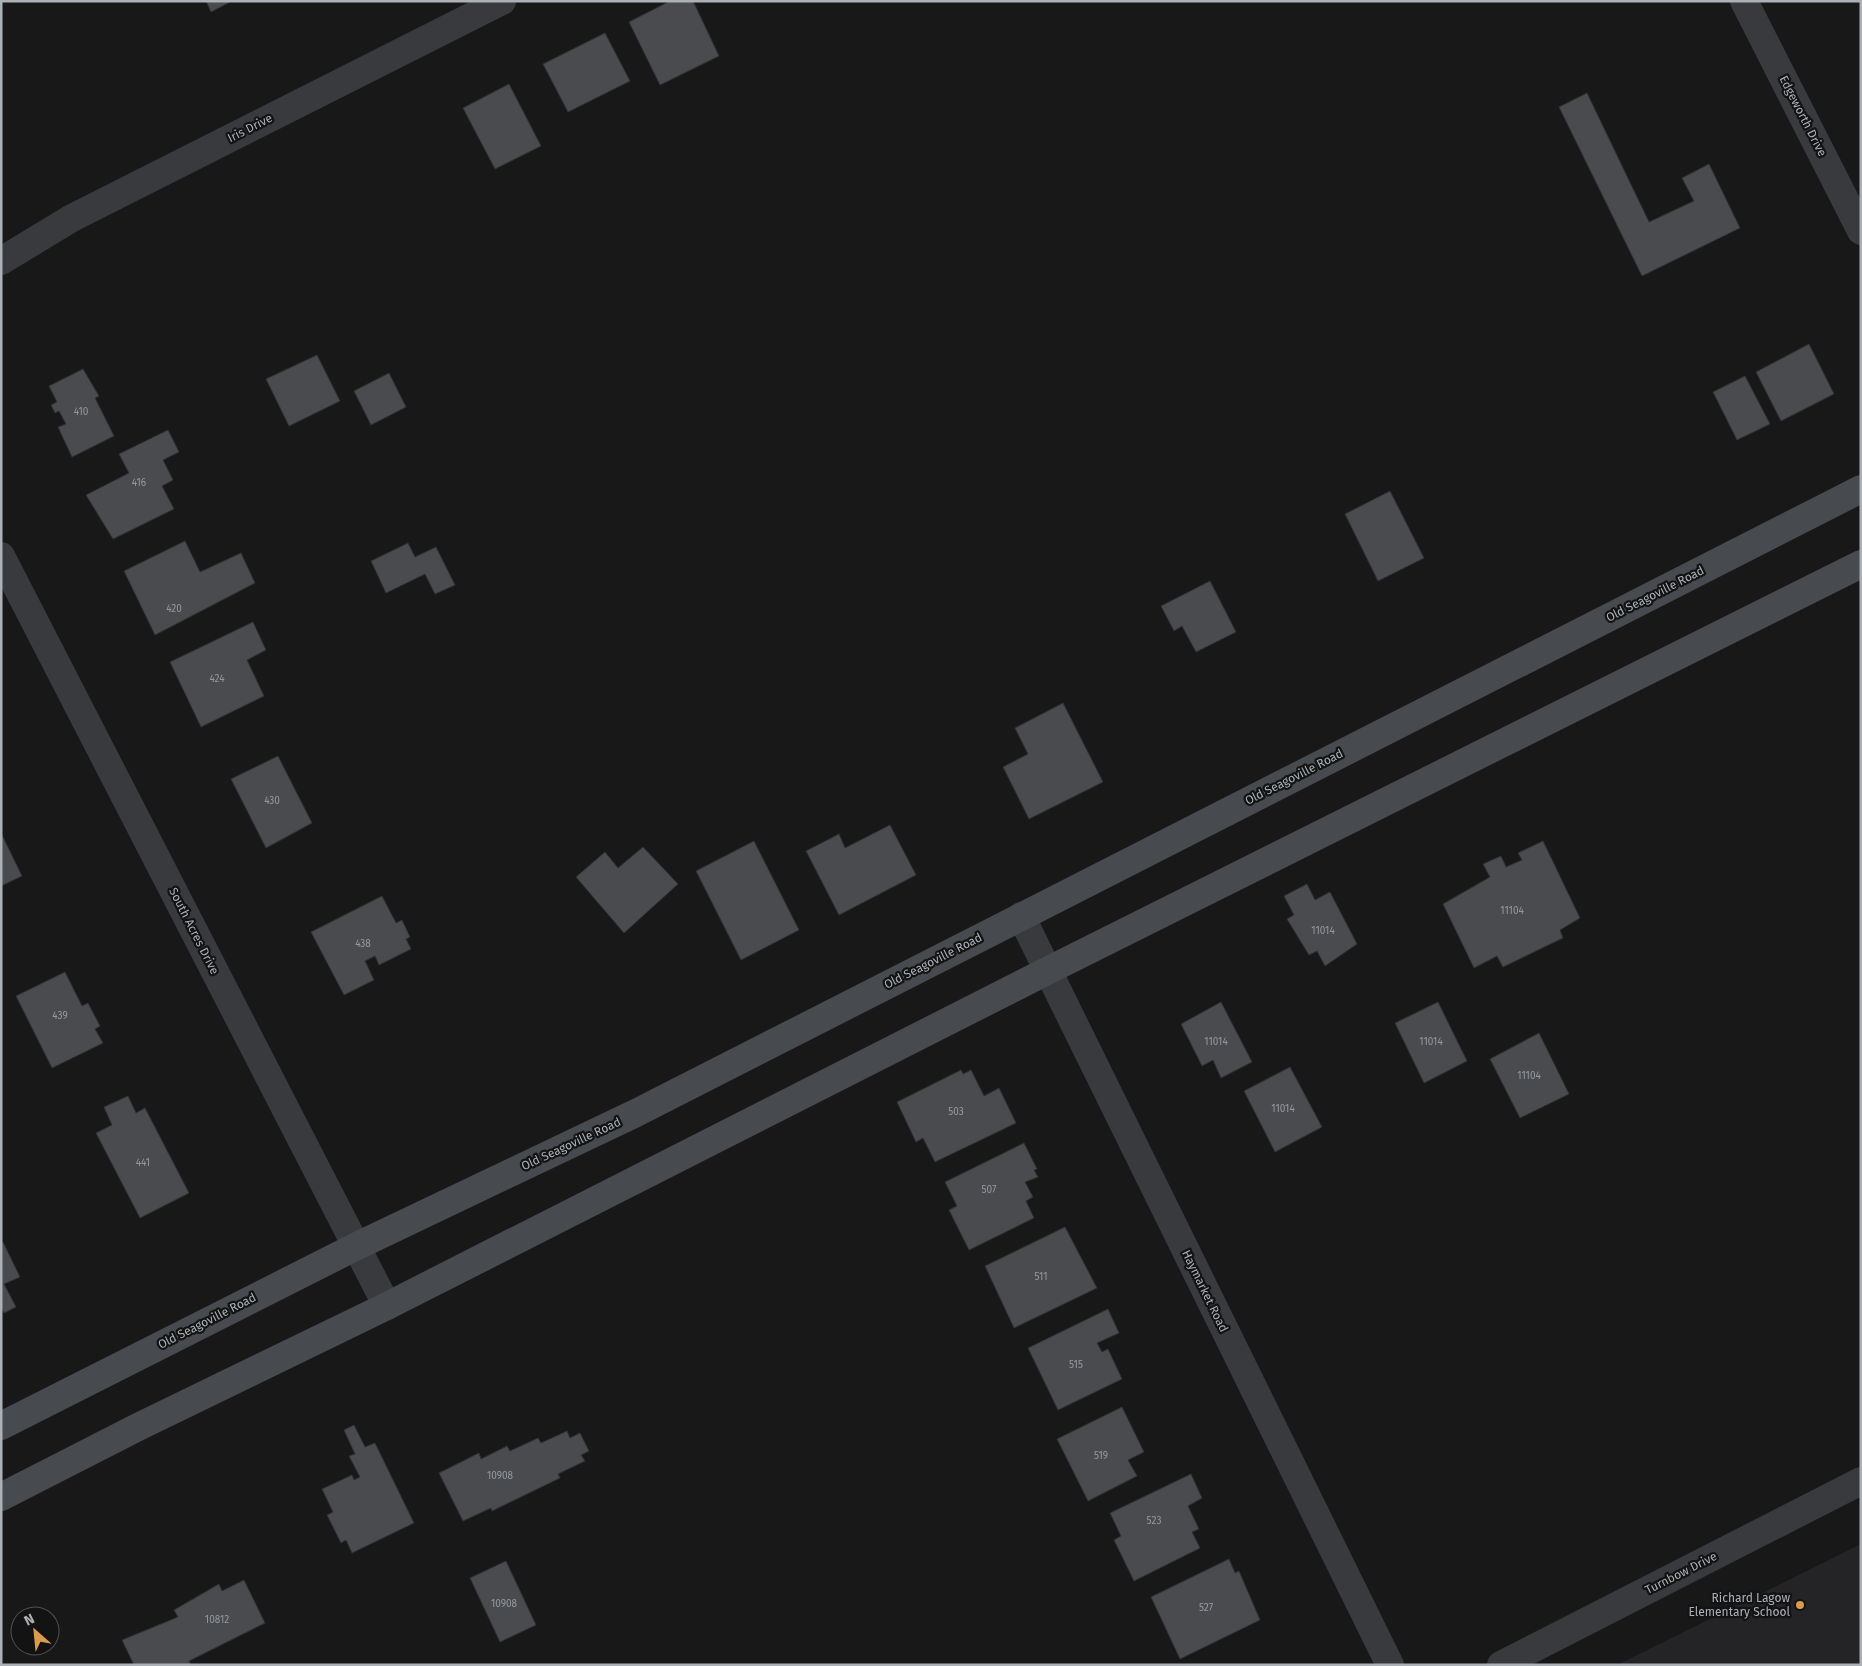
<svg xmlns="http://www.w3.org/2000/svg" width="1862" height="1666" font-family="'Fira Sans',sans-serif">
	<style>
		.built { fill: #242426 }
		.building { fill: #4a4b4e; stroke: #323235 }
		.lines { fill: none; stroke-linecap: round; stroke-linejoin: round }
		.minor { stroke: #393a3e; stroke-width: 28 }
		.tertiary { stroke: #393a3e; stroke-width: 28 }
		.secondary { stroke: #474a4e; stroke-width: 28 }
		.poi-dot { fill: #db9b4e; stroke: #131314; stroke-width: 2 }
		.labels { text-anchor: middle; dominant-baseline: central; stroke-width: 4.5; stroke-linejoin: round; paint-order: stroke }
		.number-label { font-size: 10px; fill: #94989d }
		.street-label { font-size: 12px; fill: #acb1b7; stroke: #131314 }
		.poi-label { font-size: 12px; fill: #acb1b7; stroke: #131314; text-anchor: end }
	</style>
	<rect width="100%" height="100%" fill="#181819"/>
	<path class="built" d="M1861 1544V1665H1617Z"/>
	<g class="building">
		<path d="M206 1H232L211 12Z"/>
		<path d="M670 1H693L719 56 660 85 629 22Z"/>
		<path d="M605 33 630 81 568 112 543 64Z"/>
		<path d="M509 84 541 146 495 169 463 108Z"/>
		<path d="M1587 93 1649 222 1694 201 1682 178 1709 164 1740 228 1642 276 1559 107Z"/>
		<path d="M1809 344 1834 394 1781 421 1756 372Z"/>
		<path d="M317 355 340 401 289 426 266 379Z"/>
		<path d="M83 369 99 396 95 398 114 436 72 457 58 427 66 424 59 411 55 413 51 405 57 402 49 386Z"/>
		<path d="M389 373 406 407 371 425 354 391Z"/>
		<path d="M1745 376 1770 424 1737 440 1713 392Z"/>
		<path d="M168 430 179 452 163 460 173 480 162 486 174 509 113 539 86 495 129 473 119 454Z"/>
		<path d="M1390 491 1424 558 1378 581 1345 514Z"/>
		<path d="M185 541 200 572 241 553 255 583 155 635 124 571Z"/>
		<path d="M408 543 415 557 436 547 455 585 435 594 425 574 386 593 371 561Z"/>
		<path d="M1210 581 1236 632 1196 652 1182 626 1174 631 1161 606Z"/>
		<path d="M253 622 266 650 247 660 264 696 201 727 170 662Z"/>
		<path d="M1063 703 1103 782 1029 819 1003 767 1028 754 1015 728Z"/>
		<path d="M278 756 312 823 266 848 231 779Z"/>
		<path d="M890 825 916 875 839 915 806 851 839 834 845 848Z"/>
		<path d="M1 833 22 876 1 886Z"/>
		<path d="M754 841 799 930 741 960 696 871Z"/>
		<path d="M1543 841 1580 918 1560 930 1563 938 1503 967 1497 956 1474 968 1443 904 1490 877 1483 864 1501 856 1506 867 1522 860 1518 853Z"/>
		<path d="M643 847 678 884 624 933 576 877 605 852 618 868Z"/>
		<path d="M1307 884 1315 900 1330 892 1357 944 1325 966 1317 951 1309 955 1287 919 1294 915 1284 896Z"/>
		<path d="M382 896 396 923 402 920 410 937 406 939 411 949 379 965 375 956 365 961 374 980 344 995 311 932Z"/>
		<path d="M65 972 82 1006 88 1003 100 1026 95 1029 103 1043 52 1068 16 996Z"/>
		<path d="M1221 1002 1252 1062 1221 1078 1213 1060 1202 1066 1181 1024Z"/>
		<path d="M1438 1002 1467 1061 1424 1083 1395 1023Z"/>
		<path d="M1539 1033 1569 1094 1520 1118 1490 1059Z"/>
		<path d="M1290 1067 1322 1127 1275 1152 1244 1091Z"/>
		<path d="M961 1070 963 1074 971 1070 984 1096 999 1088 1016 1123 935 1162 923 1138 916 1142 897 1102Z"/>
		<path d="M128 1096 136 1113 145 1108 189 1193 140 1218 96 1133 112 1125 104 1107Z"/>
		<path d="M1024 1143 1037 1169 1034 1170 1038 1177 1025 1182 1033 1197 1026 1201 1034 1218 969 1250 949 1210 957 1206 945 1182Z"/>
		<path d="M1065 1227 1097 1288 1014 1328 985 1266Z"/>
		<path d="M3 1242 20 1277 4 1284 16 1307 4 1313 1 1307V1243Z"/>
		<path d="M1108 1309 1119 1333 1097 1343 1102 1352 1108 1349 1122 1379 1058 1410 1028 1348Z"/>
		<path d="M1122 1407 1144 1452 1128 1460 1137 1476 1088 1501 1057 1439Z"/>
		<path d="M354 1425 365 1447 375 1443 414 1523 352 1553 346 1540 341 1543 327 1515 333 1512 322 1489 352 1475 354 1480 360 1477 349 1456 355 1454 344 1430Z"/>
		<path d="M567 1431 570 1438 580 1433 589 1451 581 1455 585 1461 558 1474 560 1478 492 1511 491 1508 463 1521 439 1473 479 1453 481 1459 507 1446 510 1451 538 1438 541 1443Z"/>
		<path d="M1191 1474 1202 1498 1188 1506 1199 1529 1192 1532 1200 1548 1134 1581 1114 1540 1121 1536 1110 1513Z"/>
		<path d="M1229 1559 1235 1573 1239 1571 1260 1620 1180 1659 1151 1597Z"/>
		<path d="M506 1561 536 1625 500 1642 470 1578Z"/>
		<path d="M244 1580 265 1623 189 1661 191 1665H134L122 1640 178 1617 174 1610 219 1584 222 1591Z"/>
	</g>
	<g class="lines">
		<g class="minor">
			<path d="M1744 1 1861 231"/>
			<path d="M1 261 72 218 502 1"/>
			<path d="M1021 916 1390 1665"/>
			<path d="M1501 1665 1861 1481"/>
		</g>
		<path class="tertiary" d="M1 556 387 1306"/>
		<g class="secondary">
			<path d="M1 1426 357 1246 636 1113 1861 489"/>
			<path d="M1 1497 138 1427 387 1306 1047 971 1861 564"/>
		</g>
	</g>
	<circle class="poi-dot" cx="1800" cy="1605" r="5"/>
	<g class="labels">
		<g class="number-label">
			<text x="81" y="412">410</text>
			<text x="139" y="483">416</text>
			<text x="174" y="609">420</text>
			<text x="217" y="679">424</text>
			<text x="272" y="801">430</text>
			<text x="1512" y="911">11104</text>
			<text x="1323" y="931">11014</text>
			<text x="363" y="944">438</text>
			<text x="60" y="1016">439</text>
			<text x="1216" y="1042">11014</text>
			<text x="1431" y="1042">11014</text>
			<text x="1529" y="1076">11104</text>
			<text x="1283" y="1109">11014</text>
			<text x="956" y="1112">503</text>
			<text x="143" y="1163">441</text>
			<text x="989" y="1190">507</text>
			<text x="1041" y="1277">511</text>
			<text x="1076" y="1365">515</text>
			<text x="1101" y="1456">519</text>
			<text x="500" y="1476">10908</text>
			<text x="1154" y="1521">523</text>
			<text x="504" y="1604">10908</text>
			<text x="1206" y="1608">527</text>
			<text x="217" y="1620">10812</text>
		</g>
		<g class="street-label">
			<text transform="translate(1803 116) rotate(63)">Edgeworth Drive</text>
			<text transform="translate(250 128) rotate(-27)">Iris Drive</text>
			<text transform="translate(1655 594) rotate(-27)">Old Seagoville Road</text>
			<text transform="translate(1294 777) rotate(-27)">Old Seagoville Road</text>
			<text transform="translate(194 931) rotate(63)">South Acres Drive</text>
			<text transform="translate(933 961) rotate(-27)">Old Seagoville Road</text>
			<text transform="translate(571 1144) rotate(-25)">Old Seagoville Road</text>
			<text transform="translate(1205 1291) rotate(64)">Haymarket Road</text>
			<text transform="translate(207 1321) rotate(-27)">Old Seagoville Road</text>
			<text transform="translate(1681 1573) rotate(-27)">Turnbow Drive</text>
		</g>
		<g class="poi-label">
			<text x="1790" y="1598">Richard Lagow<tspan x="1790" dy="14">Elementary School</tspan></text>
		</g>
	</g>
	<rect width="1862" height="1666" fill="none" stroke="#acb1b7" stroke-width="5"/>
	<g transform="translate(35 1631) rotate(333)"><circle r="24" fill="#131314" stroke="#505255"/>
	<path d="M0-4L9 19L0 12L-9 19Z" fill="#db9b4e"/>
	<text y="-8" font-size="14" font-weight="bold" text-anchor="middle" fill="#acb1b7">N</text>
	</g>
</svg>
